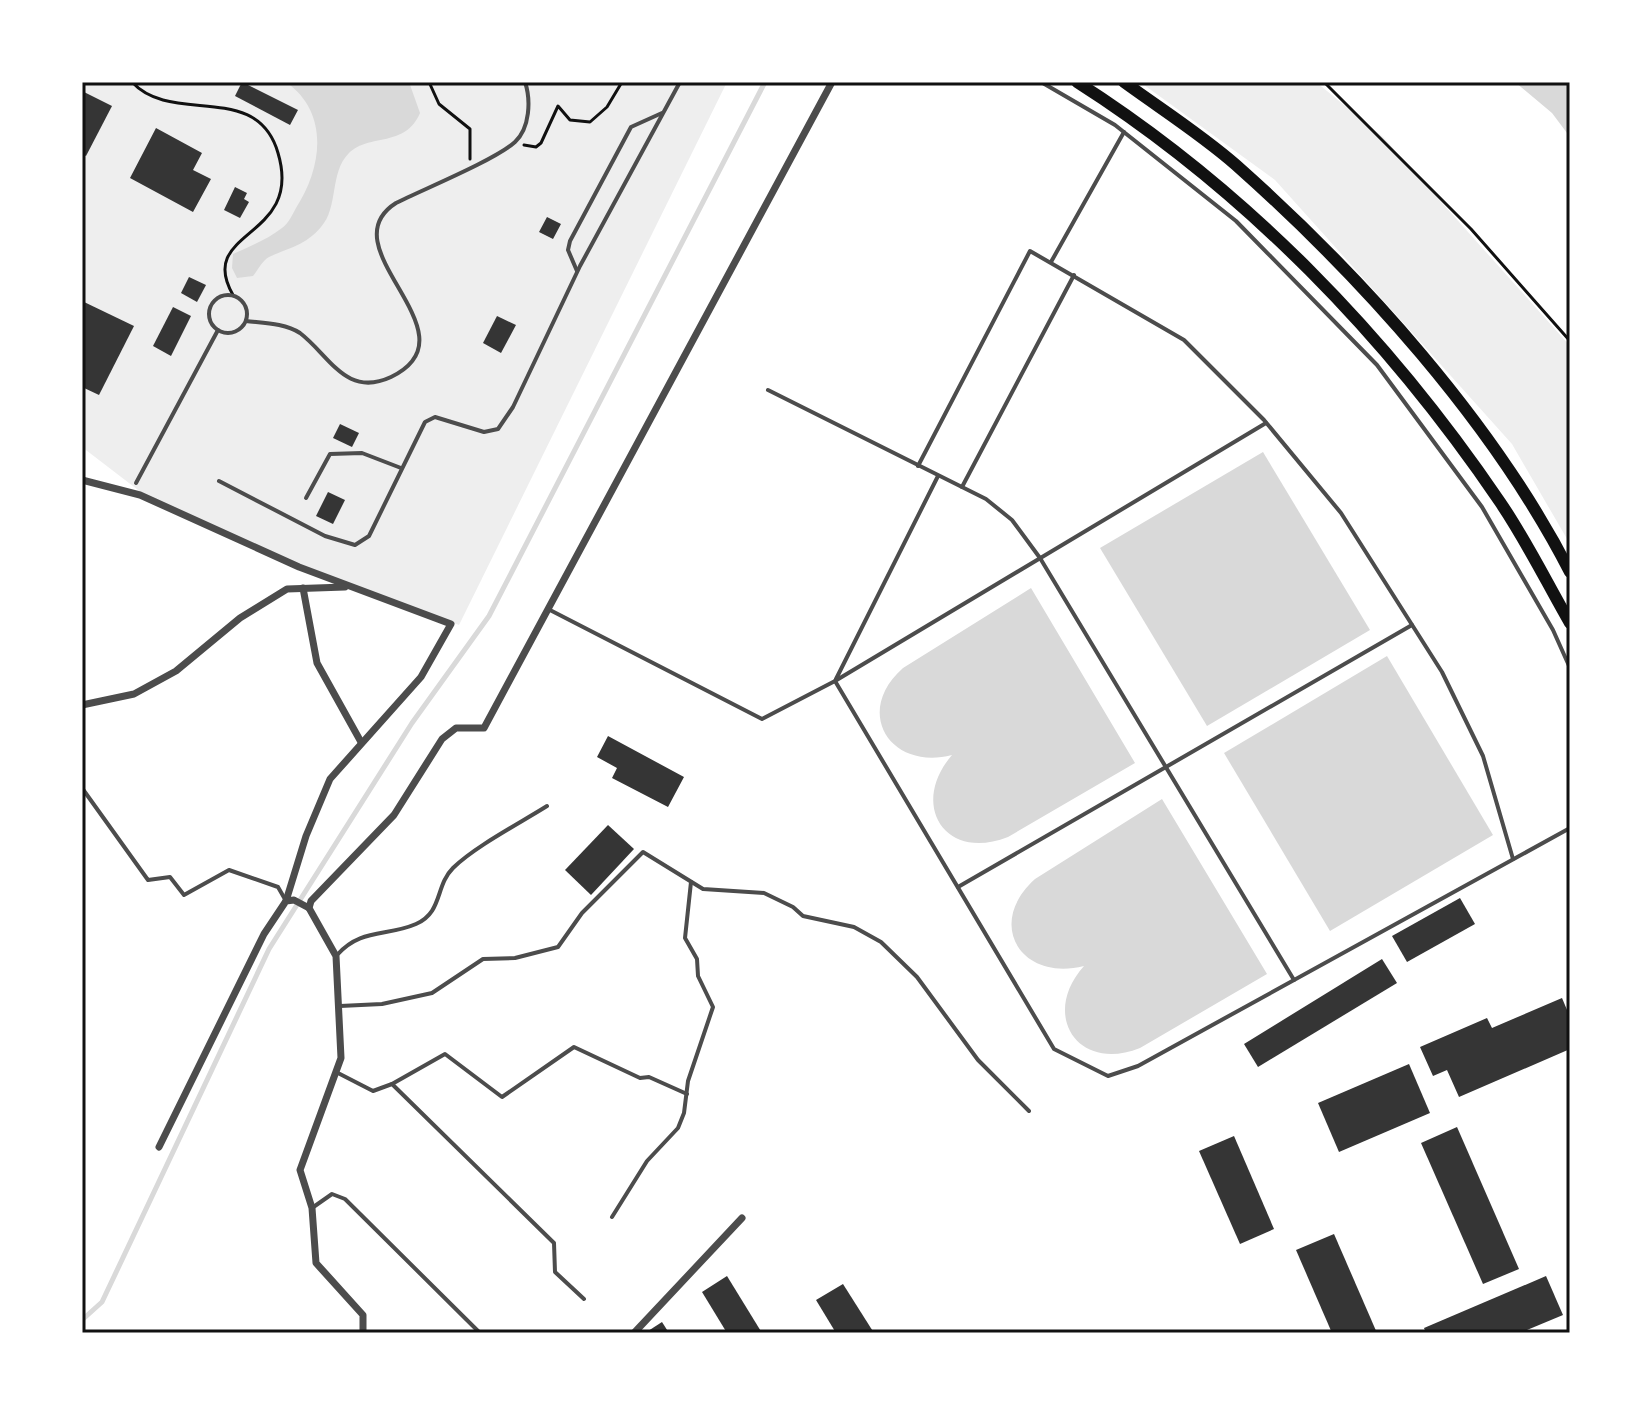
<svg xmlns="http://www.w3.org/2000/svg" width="1652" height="1415" font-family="Roboto,sans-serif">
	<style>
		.green { fill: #eee }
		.water { fill: #d9d9d9 }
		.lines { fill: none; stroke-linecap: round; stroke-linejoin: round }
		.stream { stroke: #d9d9d9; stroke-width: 5 }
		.building { fill: #353535 }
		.path { stroke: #111; stroke-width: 3 }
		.service { stroke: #4c4c4c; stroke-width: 4 }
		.minor { stroke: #4c4c4c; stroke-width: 7 }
		.primary { stroke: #111; stroke-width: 12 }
		.neatline { fill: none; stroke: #111; stroke-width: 3 }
	</style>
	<rect width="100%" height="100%" fill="#fff"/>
	<g class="green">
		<path d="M82 82H727L459 625 299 564 142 493 82 447Z"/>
		<path d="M1140 82H1316L1383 137 1570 346V544L1512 444 1275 180Z"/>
	</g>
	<g class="water">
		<path d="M286 82H409L420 113C405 148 370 133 349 153 329 173 339 207 321 227 305 246 288 248 269 257 262 261 258 270 253 276L237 278 232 268 233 254C249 247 268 239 282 228 289 223 292 215 296 208 322 168 330 113 286 82Z"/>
		<path d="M1515 82H1570V137L1552 113Z"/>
		<path d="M1263 452 1370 630 1207 726 1100 548Z"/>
		<path d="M1031 588 1135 763 1008 837C945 862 909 805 952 755 890 771 853 712 903 668Z"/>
		<path d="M1387 656 1493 835 1330 931 1224 753Z"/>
		<path d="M1162 799 1267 974 1140 1048C1078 1073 1040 1015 1084 966 1021 982 985 924 1035 879Z"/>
	</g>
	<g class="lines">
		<path class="stream" d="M82 1320 102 1302 269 949 412 723 489 616 765 82"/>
	</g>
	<g class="building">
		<path d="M242 82 298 110 290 125 235 96Z"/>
		<path d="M82 91 112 106 86 156 82 154Z"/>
		<path d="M156 128 202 153 193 170 211 179 193 212 130 178Z"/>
		<path d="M235 187 247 193 244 199 249 202 240 218 224 210Z"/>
		<path d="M547 217 561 224 553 239 539 232Z"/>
		<path d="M189 277 206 285 197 302 181 293Z"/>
		<path d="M82 301 134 326 99 395 82 387Z"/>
		<path d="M173 307 191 316 171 356 153 346Z"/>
		<path d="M497 316 516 325 501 353 483 343Z"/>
		<path d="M340 424 359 433 352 447 333 438Z"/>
		<path d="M328 492 345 500 333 524 316 516Z"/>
		<path d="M608 736 684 777 668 807 612 778 617 768 597 757Z"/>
		<path d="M608 825 634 849 591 895 565 870Z"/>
		<path d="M1460 898 1475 924 1407 962 1392 936Z"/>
		<path d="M1382 959 1397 983 1258 1067 1244 1044Z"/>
		<path d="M1562 998 1570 1017V1049L1459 1097 1447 1070 1433 1076 1420 1047 1487 1018 1492 1028Z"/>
		<path d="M1409 1064 1430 1113 1339 1152 1318 1103Z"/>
		<path d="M1457 1127 1519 1269 1483 1284 1421 1143Z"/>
		<path d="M1234 1136 1274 1229 1240 1244 1199 1151Z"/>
		<path d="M1334 1234 1377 1333H1332L1296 1250Z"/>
		<path d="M727 1276 762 1333H727L702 1292Z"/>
		<path d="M1546 1276 1563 1315 1520 1333H1426L1424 1328Z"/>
		<path d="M843 1284 874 1333H836L816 1300Z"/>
		<path d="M662 1322 669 1333H645Z"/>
	</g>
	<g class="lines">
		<g class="path">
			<path d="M132 82C172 126 257 80 278 153 304 240 195 229 233 295"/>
			<path d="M429 82 439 104 470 129V159"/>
			<path d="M1324 82 1471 229 1570 341"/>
			<path d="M524 145 536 147 541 143 558 106 570 120 590 122 607 107 622 82"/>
		</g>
		<g class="service">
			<path d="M1041 82 1115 125 1236 221 1377 365 1482 507 1553 630 1570 668"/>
			<path d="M1051 262 1124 132"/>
			<path d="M577 271 568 250 570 241 631 127 662 113"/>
			<circle cx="228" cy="314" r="19"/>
			<path d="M246 321C263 323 285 323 300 333 330 356 346 398 391 377 480 334 325 248 396 203 424 189 495 160 515 142 530 128 531 100 525 82"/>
			<path d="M768 390 986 499 1012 520 1040 558 1294 980"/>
			<path d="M918 466 1030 251 1184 340 1264 420 1341 513 1442 672 1483 756 1513 859"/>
			<path d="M219 481 325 536 355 545 369 536 425 422 435 417 484 432 498 429 513 407 580 266 680 82"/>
			<path d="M136 483 218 330"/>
			<path d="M962 487 1074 275"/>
			<path d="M306 498 330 454 362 453 401 468"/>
			<path d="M548 609 762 719 835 681 1266 423"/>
			<path d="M836 679 938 476"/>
			<path d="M835 681 1054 1049 1108 1076 1138 1066 1570 828"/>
			<path d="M82 788 148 880 170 877 184 895 229 870 278 887 286 901"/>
			<path d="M958 887 1412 625"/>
			<path d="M337 955C361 928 386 937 416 924 443 912 435 886 453 868 474 847 520 823 547 806"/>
			<path d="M340 1006 382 1004 432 993 483 959 515 958 558 947 582 913 643 852 703 889 764 893 793 907 803 916 854 927 881 942 917 977 978 1060 1029 1111"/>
			<path d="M336 1072 373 1091 392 1084 554 1243 555 1272 584 1299"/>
			<path d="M392 1084 445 1054 502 1097 574 1047 640 1078 649 1077 687 1094"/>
			<path d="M312 1208 332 1194 345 1199 480 1333"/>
			<path d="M612 1217 647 1161 678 1128 684 1113 688 1081 713 1007 698 976 697 959 685 938 691 882"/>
		</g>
		<g class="minor">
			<path d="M82 480 140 495 299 567 451 624 421 677 330 779 306 836 286 901"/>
			<path d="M303 588 317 663 361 742"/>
			<path d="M82 705 134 694 176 671 240 618 287 589 345 587"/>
			<path d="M159 1147 264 934 286 901 294 900 309 908"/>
			<path d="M363 1333V1315L316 1263 312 1208 300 1170 341 1058 336 956 309 908 311 901 394 815 442 739 456 728H484L832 82"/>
			<path d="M634 1333 742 1218"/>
		</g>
		<g class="primary">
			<path d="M1077 82C1246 190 1388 337 1500 502 1526 540 1547 583 1570 623"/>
			<path d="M1124 82C1161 109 1202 135 1236 165 1362 277 1493 422 1570 572"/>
		</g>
	</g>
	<rect width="1652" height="1415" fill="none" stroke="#ffffff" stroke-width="168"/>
	<rect x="84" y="84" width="1484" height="1247" class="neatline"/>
</svg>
